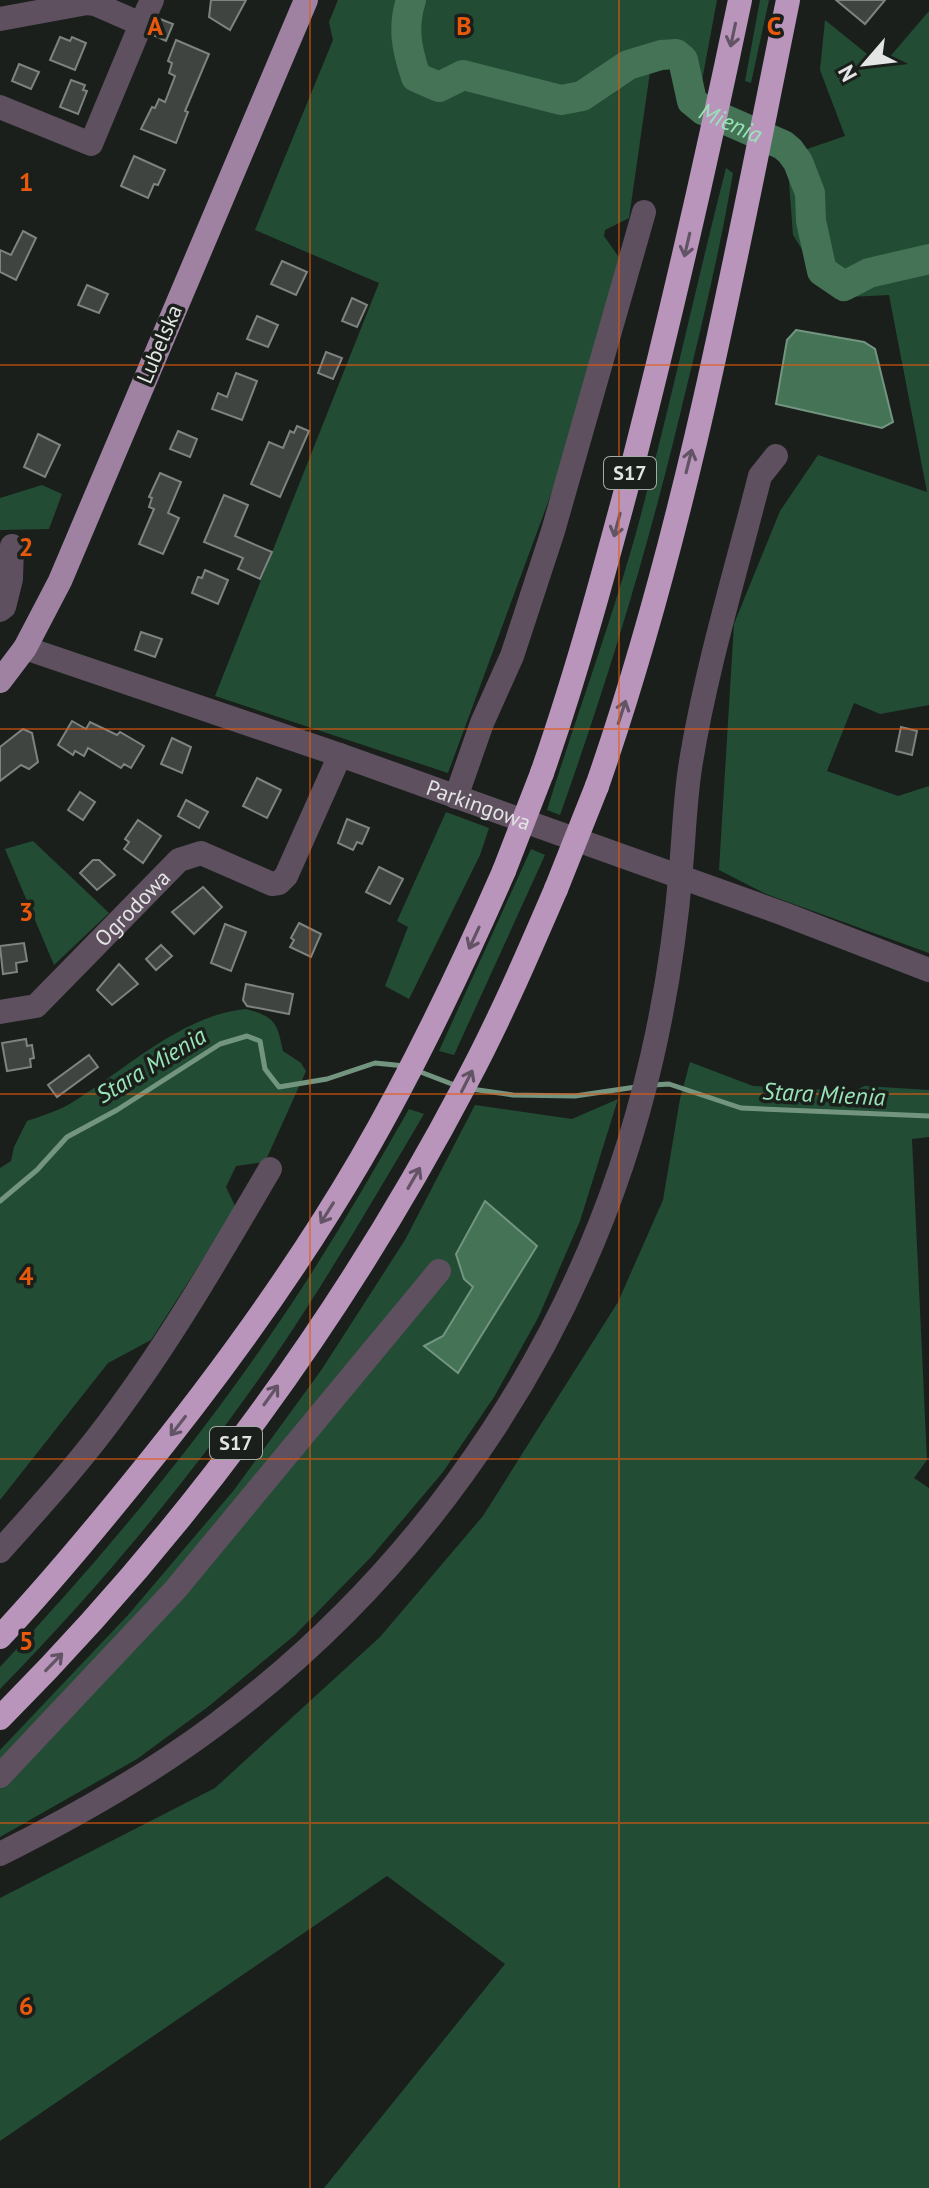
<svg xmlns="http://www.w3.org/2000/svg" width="929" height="2188" font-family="'PT Sans',sans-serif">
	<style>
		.green { fill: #224d34 }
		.water { fill: #447356; stroke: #739580; stroke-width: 2 }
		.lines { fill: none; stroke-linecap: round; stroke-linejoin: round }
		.stream { stroke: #739580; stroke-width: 5 }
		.river { stroke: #447356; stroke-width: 30 }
		.building { fill: #404441; stroke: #7d837f; stroke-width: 2 }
		.minor { stroke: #5e505f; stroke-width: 24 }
		.major { stroke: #9f81a2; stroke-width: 24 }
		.highway { stroke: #b995bc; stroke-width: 24 }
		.highway-bridge { stroke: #b995bc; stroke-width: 24 }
		.oneway { stroke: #625464 }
		.grid { fill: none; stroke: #e8590c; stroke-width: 2; stroke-opacity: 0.55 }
		.labels { text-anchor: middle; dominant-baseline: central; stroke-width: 7; stroke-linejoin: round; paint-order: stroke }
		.shield { fill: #1a1f1c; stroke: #a6aaa7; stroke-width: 2 }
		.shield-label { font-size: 20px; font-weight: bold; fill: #e2e5e3 }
		.street-label { font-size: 22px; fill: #e2e5e3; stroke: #1a1f1c }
		.water-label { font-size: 24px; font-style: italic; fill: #99e4b6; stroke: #1a1f1c }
		.grid-label { font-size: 26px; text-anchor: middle; font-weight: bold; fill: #e8590c; stroke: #1a1f1c; stroke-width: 7; stroke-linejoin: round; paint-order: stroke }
	</style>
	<rect width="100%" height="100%" fill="#1a1f1c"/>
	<g class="green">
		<path d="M338 0H717L701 86C693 73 689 50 679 41L653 51 629 218 605 230 604 236 621 260 557 478 448 773 215 696 379 283 255 230 333 40 329 22Z"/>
		<path d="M760 0H769L751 83 745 81Z"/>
		<path d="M929 11V705L880 714 854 703 827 771 898 796 929 786V953L766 894 719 870 734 624 780 511 818 455 927 492 889 295 849 297 825 286 793 235 787 156 845 136 820 70 825 20 882 66Z"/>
		<path d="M726 168 733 173C720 251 701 328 682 406 649 545 608 680 560 815L547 810C576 717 610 626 636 533 669 412 695 289 726 168Z"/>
		<path d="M42 485 62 494 49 529 0 530V498Z"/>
		<path d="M446 812 489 828 480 855 409 999 385 986 408 927 397 921Z"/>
		<path d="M33 841 109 913 54 965 5 849Z"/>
		<path d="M531 849 545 855 454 1055 439 1051Z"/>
		<path d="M246 1009C275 1017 277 1022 283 1051L301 1063 306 1071 265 1162 236 1166 226 1187 236 1208 151 1340 108 1363 0 1500V1168L11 1161 14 1147 27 1121C41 1116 55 1112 68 1105 123 1072 181 1015 246 1009Z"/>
		<path d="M690 1062 753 1086 853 1091 865 1086 929 1090V1137L912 1139 927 1460 914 1478 929 1488V2188H324L505 1964 387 1876 0 2141V1898L215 1788 380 1637 483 1516 618 1302 663 1200 680 1099Z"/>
		<path d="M618 1099 580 1221 538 1318 494 1397 443 1472 371 1557 295 1635 209 1706 137 1759 0 1837V1750L129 1614 234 1490 322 1369 405 1240 475 1105 572 1119Z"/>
		<path d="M409 1109 424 1114C378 1192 332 1271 281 1347 198 1469 103 1584 0 1689V1667C97 1563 188 1455 269 1337 320 1264 365 1186 409 1109Z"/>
	</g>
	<g class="water">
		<path d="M796 330 864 342 875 349 893 422 882 428 776 404 787 340Z"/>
		<path d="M485 1201 537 1246 458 1373 424 1346 443 1336 473 1287 464 1279 456 1254Z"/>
	</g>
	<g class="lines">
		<g class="stream">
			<path d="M418 1071 457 1086"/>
			<path d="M653 1085 669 1084 741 1108 929 1116"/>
			<path d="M471 1089 513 1095 575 1096 636 1087"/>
			<path d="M0 1201 37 1170 67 1137 117 1110 220 1044 247 1036 260 1041 265 1069 279 1087 327 1079 375 1063 405 1066"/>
		</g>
		<path class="river" id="s1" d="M411 0C402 28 407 50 416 77L439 87 463 75 561 100 582 96 628 65 661 55 676 54 683 60 692 101 703 110 783 145 790 151 798 162 810 193 811 221 822 271 844 286 869 273 929 259"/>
	</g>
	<g class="building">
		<path d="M211 0H246L230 30 209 17Z"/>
		<path d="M836 0H885L865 24Z"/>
		<path d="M160 19 173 24 166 41 153 35Z"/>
		<path d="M60 37 70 41 72 37 86 43 75 70 50 60Z"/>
		<path d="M176 40 209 54 185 111 188 112 176 143 141 129 152 107 155 108 159 99 165 102 175 76 169 73 172 63 168 61Z"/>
		<path d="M19 64 39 72 31 89 12 81Z"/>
		<path d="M71 80 85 85 83 90 87 91 78 114 60 107Z"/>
		<path d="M134 156 165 170 158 185 154 184 148 198 121 186Z"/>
		<path d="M23 231 36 238 16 280 0 272V250L11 255Z"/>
		<path d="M282 261 307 272 296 295 271 284Z"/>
		<path d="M87 285 108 294 99 313 78 305Z"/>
		<path d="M352 298 367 305 357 327 342 321Z"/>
		<path d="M257 316 278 325 268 347 247 339Z"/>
		<path d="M326 352 342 358 333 379 318 373Z"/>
		<path d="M236 373 257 381 242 420 212 409 218 393 227 397Z"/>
		<path d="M297 426 309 431 280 497 251 484 269 442 283 448 290 431 294 433Z"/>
		<path d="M178 431 197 439 190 457 170 449Z"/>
		<path d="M38 434 60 445 45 477 24 467Z"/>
		<path d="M160 473 181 482 168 513 179 518 163 554 139 544 154 509 149 507 152 498 149 497Z"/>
		<path d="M224 495 248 505 235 536 272 552 260 579 238 569 243 558 204 542Z"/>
		<path d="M205 570 228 580 218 604 192 593 198 577 202 578Z"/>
		<path d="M141 632 162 639 155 657 135 650Z"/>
		<path d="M72 721 86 729 90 722 117 735 120 732 144 746 131 768 124 764 121 768 88 748 84 756 75 751 73 755 58 745Z"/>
		<path d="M901 727 917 731 912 755 896 751Z"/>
		<path d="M23 729 32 733 38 762 29 769 21 765 0 781V747Z"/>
		<path d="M172 738 191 747 182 773 161 764Z"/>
		<path d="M257 778 281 790 267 818 243 806Z"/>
		<path d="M80 792 95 802 83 820 68 810Z"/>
		<path d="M186 800 208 812 199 828 178 816Z"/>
		<path d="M347 819 369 828 362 844 357 842 353 850 338 843Z"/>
		<path d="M138 820 161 836 143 863 124 849 129 842 125 839Z"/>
		<path d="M93 860H99L115 875 97 890 80 873Z"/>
		<path d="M379 867 403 879 390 904 366 892Z"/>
		<path d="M203 887 222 907 194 934 172 912Z"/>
		<path d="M299 923 321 934 311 957 290 947 294 940 291 938Z"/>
		<path d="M225 924 246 932 231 971 211 963Z"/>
		<path d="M24 943 27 961 16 963 17 972 3 974 0 946Z"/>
		<path d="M161 945 172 956 156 970 146 959Z"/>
		<path d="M119 964 138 984 112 1005 97 990Z"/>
		<path d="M246 984 293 994 289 1014 247 1006 243 1000Z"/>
		<path d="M26 1039 27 1046 32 1045 34 1058 30 1059 31 1067 7 1071 2 1043Z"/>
		<path d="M89 1055 98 1067 57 1097 48 1085Z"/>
	</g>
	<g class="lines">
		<g class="minor">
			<path d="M0 19 87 3 95 4 141 24 91 144 0 107"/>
			<path d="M141 24 152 0"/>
			<path d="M0 610 4 607 11 579 12 546"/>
			<path id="s2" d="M25 648 340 755 784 914 929 970"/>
			<path d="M456 797 482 723 512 656 553 531 644 212"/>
			<path id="s3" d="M0 1012 36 1006 179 860 201 853 272 884 279 883 286 876 340 755"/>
			<path d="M0 1551C42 1504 84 1458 121 1406 176 1331 223 1249 270 1169"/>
			<path d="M0 1776 175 1590 439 1271"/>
			<path d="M0 1854C74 1817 147 1776 214 1726 434 1563 591 1324 652 1057 666 996 676 930 681 868 684 835 685 801 690 768 705 672 736 571 760 476L776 456"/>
		</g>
		<path class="major" d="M0 681 25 648 60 581 306 0"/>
		<g class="highway">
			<path d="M542 773C578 670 606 565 634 460 673 307 708 154 740 0"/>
			<path d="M597 786C685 534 735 261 788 0"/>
			<path d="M0 1637C47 1587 91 1534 134 1481 217 1379 295 1272 361 1159 415 1066 461 969 504 871"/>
			<path d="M0 1718C186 1532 345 1314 467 1081 500 1019 528 954 556 889"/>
		</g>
		<g class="highway-bridge">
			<path d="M504 871 542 773"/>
			<path d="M556 889 597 786"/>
		</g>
	</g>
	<defs><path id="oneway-shaft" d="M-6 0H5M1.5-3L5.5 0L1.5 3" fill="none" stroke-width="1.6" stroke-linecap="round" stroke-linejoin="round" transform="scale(2)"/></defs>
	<g class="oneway">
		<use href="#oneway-shaft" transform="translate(733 35) rotate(102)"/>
		<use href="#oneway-shaft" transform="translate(687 245) rotate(103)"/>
		<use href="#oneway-shaft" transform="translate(689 461) rotate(-76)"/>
		<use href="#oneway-shaft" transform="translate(617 525) rotate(105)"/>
		<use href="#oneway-shaft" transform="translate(622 712) rotate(-72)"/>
		<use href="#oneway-shaft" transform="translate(474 938) rotate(115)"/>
		<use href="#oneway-shaft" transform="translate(467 1081) rotate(-63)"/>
		<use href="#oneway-shaft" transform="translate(414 1178) rotate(-60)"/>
		<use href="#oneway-shaft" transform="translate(327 1213) rotate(122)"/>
		<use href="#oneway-shaft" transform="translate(271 1395) rotate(-54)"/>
		<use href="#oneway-shaft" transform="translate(178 1426) rotate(128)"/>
		<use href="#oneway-shaft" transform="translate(54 1662) rotate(-46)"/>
	</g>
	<path class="grid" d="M310 0V2188M619 0V2188M0 365H929M0 729H929M0 1094H929M0 1459H929M0 1823H929"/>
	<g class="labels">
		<g class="shield">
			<rect x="604" y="457" width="52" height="32" rx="6"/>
			<rect x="210" y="1427" width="52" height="32" rx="6"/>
		</g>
		<g class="shield-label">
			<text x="630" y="473">S17</text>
			<text x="236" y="1443">S17</text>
		</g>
		<g class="street-label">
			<text transform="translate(159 344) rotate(-67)">Lubelska</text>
			<text stroke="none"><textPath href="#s2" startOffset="480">Parkingowa</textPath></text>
			<text stroke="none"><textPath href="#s3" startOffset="174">Ogrodowa</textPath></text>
		</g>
		<g class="water-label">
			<text stroke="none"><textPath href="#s1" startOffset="454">Mienia</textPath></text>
			<text transform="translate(151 1065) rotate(-31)">Stara Mienia</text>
			<text transform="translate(824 1094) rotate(3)">Stara Mienia</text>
		</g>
	</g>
	<g class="grid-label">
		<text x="155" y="35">A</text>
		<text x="464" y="35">B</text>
		<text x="774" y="35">C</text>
		<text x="26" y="191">1</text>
		<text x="26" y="556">2</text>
		<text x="26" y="921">3</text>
		<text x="26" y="1285">4</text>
		<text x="26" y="1650">5</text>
		<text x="26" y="2015">6</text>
	</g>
	<g transform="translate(865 64) rotate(242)" stroke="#1a1f1c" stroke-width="6" paint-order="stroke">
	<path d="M0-6L14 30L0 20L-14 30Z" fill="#e2e5e3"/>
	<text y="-12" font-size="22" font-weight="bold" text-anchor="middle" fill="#e2e5e3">N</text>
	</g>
</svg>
